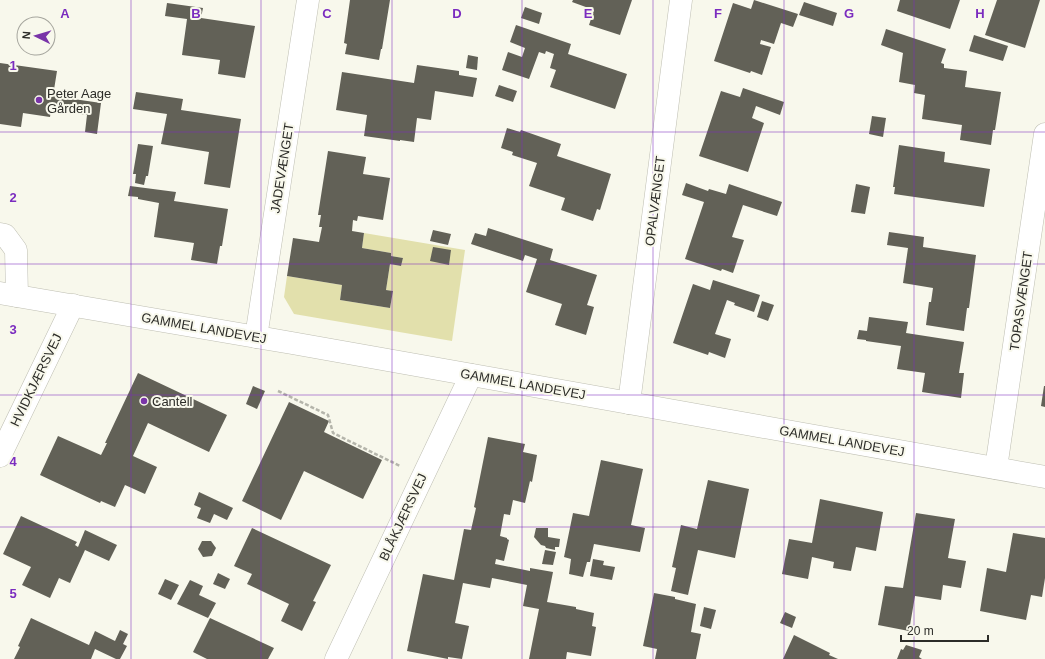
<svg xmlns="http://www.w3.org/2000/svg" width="1045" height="659" font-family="Arial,sans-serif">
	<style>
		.green { fill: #e2e0ac }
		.building { fill: #626157 }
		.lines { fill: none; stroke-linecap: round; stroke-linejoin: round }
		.minor-casing { stroke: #bebeb2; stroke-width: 23 }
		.path { stroke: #b5b5ab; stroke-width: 2.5; stroke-dasharray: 4 2; stroke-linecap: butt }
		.minor { stroke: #fff; stroke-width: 22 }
		.grid { fill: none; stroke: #7b2cbf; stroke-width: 1; stroke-opacity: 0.55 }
		.poi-dot { fill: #7934a8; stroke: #f8f8ec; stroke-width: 1.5 }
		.labels { text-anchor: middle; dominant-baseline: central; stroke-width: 4; stroke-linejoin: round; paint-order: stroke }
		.poi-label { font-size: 13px; fill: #2c2c28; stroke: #f8f8ec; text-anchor: start }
		.street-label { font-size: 13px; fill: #2c2c28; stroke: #f8f8ec }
		.grid-label { font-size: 13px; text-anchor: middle; font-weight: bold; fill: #7b2cbf; stroke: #f8f8ec; stroke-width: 4; stroke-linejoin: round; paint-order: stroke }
	</style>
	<rect width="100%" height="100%" fill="#f8f8ec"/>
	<path class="green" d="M364 233 465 250 452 341 294 314 284 297 287 276 342 285 340 300 390 308 393 291 386 290 390 264 401 266 403 258 391 256V253L362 248Z"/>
	<g class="building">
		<path d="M350 0H390L382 49H381L379 60 345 54 347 44 344 43Z"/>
		<path d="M573 0H632L620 35 589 25 594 10 572 2Z"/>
		<path d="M754 0 798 14 793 27 781 23 774 44 761 40 760 44 771 47 762 75 751 71 750 73 714 61 733 3 751 9Z"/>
		<path d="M900 0H960L950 29 897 11Z"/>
		<path d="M997 0H1040L1025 48 985 35Z"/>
		<path d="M804 2 837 13 833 26 799 15Z"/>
		<path d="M167 3 203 8 201 18 255 26 245 78 218 74 220 60 182 55 187 19 165 16Z"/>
		<path d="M525 7 542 13 539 24 521 18Z"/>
		<path d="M516 25 571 44 568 54 627 74 615 109 550 87 556 70 550 68 554 54 546 51 545 54 539 52 529 79 502 70 508 52 522 57 525 48 510 42Z"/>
		<path d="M886 29 946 49 941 63 944 64V68L967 71 965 87 1001 92 995 130H993L991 145 960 140 962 125 922 119 925 95 914 93 915 85 899 82 903 53 881 45Z"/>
		<path d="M974 35 1008 46 1003 61 969 51Z"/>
		<path d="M468 55 478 57 477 70 466 68Z"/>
		<path d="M0 63 57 71 53 96 101 103 97 134 85 132 87 115 51 110 50 117 23 113 21 127 0 124Z"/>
		<path d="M417 65 459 71V75L477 78 473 97 435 91 431 120 417 118 414 142 400 140V141L364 136 367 115 336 110 342 72 414 83Z"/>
		<path d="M499 85 517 91 513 102 495 96Z"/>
		<path d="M743 88 784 102 780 115 756 106 752 118 764 123 748 172 699 156 721 91 740 97Z"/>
		<path d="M136 92 183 99 181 110 241 119 230 188 204 184 209 152 161 144 167 114 133 109Z"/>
		<path d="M872 116 886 118 883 137 869 134Z"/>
		<path d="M507 128 520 132 521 130 561 144 557 156 611 174 600 210 597 209 593 221 561 210 565 198 529 186 537 163 512 155 513 152 501 148Z"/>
		<path d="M138 144 153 146 148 176H146L144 185 135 183 136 174H133Z"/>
		<path d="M899 145 945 152 944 162 990 169 984 207 894 194 895 187H893Z"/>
		<path d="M328 151 366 157 363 174 390 178 383 220 358 216 357 221 353 220 352 231 364 233 362 248 391 253V256L403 258 401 266 390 264 386 290 393 291 390 308 340 300 342 285 287 276 293 238 319 242 322 227H319L321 215H318Z"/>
		<path d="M686 183 708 191 709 189 726 194 729 184 782 202 777 216 743 205 732 237 744 240 733 273 722 269 721 271 685 259 704 202 682 195Z"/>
		<path d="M856 184 870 187 865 214 851 212Z"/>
		<path d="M130 186 176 192 174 201 228 209 222 246H220L217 264 191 260 194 243 154 237 159 203 138 199V197L128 196Z"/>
		<path d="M488 228 553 249 550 260 597 275 587 305 594 307 586 335 555 325 562 304 526 292 537 259 525 255 523 261 471 244 475 233 486 236Z"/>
		<path d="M433 230 451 234 448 245 430 241Z"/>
		<path d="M889 232 924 237 923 247 976 255 969 308H967L964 331 926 325 929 302H931L933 288 903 283 908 248 887 245Z"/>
		<path d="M433 247 451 250 449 265 430 261Z"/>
		<path d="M713 280 760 295 754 312 734 305 735 303 727 300 715 334 731 339 725 358 709 352 708 355 673 343 693 284 710 290Z"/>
		<path d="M762 301 774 305 768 321 757 317Z"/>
		<path d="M869 317 908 322 906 333 964 342 959 373H964L961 398 922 392 925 373 897 369 901 346 866 341V340L857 339 859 330 867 331Z"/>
		<path d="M138 373 227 415 209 452 148 423 133 456 157 467 145 494 125 485 115 507 101 501 100 503 40 475 58 436 101 455 107 443H105Z"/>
		<path d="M253 386 265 391 257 409 246 404Z"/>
		<path d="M1044 386H1045V407L1041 406Z"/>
		<path d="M289 402 329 421 324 432 382 460 363 499 304 471 281 520 242 501Z"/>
		<path d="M488 437 525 444 523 452 537 455 532 482 530 481 525 503 513 500 510 515 504 514 500 536 507 538V539L509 540 504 561 496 559 495 564 530 571V568L553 572 547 602 576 607V609L594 613 592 626 596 627 591 656 567 652 566 659H529L539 609 523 606 527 585 492 578 490 588 463 583 455 623 469 626 462 659 448 657V659L407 651 423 574 454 580 464 529 471 530 476 508 474 507Z"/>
		<path d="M601 460 643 469 631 525 645 528 640 552 594 544 590 562H587L583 577 569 574 571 559 564 557 573 513 589 516Z"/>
		<path d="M708 480 749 489 735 558 698 550 688 595 671 591 676 568 672 567 681 525 697 529Z"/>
		<path d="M199 492 233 508 227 520 214 514 210 523 197 518 201 508 194 505Z"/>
		<path d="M820 499 883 512 876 551 856 547 851 571 833 568 834 562 812 557 808 579 782 574 789 539 812 543Z"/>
		<path d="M916 513 955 519 948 558 966 561 961 588 943 585 941 600 915 596 909 631 878 625 885 586 903 588Z"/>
		<path d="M21 516 77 542 75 545 78 547 85 530 117 545 109 561 85 550 70 583 59 578 50 598 22 585 31 567 3 554Z"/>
		<path d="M252 528 331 565 313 601 316 602 302 631 281 621 289 604 247 584 252 574 234 566Z"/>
		<path d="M536 528H548V537L560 539 559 547H555V550L546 548 545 546 541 545 534 537Z"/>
		<path d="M1013 533 1045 538V578L1042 597 1031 595 1026 620 980 611 987 568 1006 572Z"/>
		<path d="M202 541H211L216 548 212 556 203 557 198 549Z"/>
		<path d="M545 550 556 552 553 565 542 564Z"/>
		<path d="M593 559 604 561 603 565 615 567 612 580 590 576Z"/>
		<path d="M218 573 230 579 225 589 213 584Z"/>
		<path d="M165 579 179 585 171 600 158 594Z"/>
		<path d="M190 580 203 586 199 595 216 603 208 618 177 604Z"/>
		<path d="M654 593 675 597V599L696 604 691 632 701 634 696 659H655L657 649 643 646Z"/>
		<path d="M704 607 716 610 711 629 700 626Z"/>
		<path d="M785 612 796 617 792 628 780 623Z"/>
		<path d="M31 618 89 645 95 631 115 641 120 630 128 634 123 644 127 646 120 659H116L95 649 91 659H14L20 647 18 646Z"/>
		<path d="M210 618 274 648 268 659H207L193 652Z"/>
		<path d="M794 635 830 653 829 655 838 659H783Z"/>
		<path d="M906 645 922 650 919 657 922 659H897L901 649 903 650Z"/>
	</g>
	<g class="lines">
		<g class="minor-casing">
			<g id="minor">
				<path d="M0 234 5 235 16 250 17 296"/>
				<path d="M0 293 292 343 1045 477"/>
				<path d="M256 337 308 0"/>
				<path d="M629 403 681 0"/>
				<path d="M0 456 73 305"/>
				<path d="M996 468 1045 134"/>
				<path d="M336 659 471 375"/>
			</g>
		</g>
		<path class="path" d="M278 391 328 415 333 433 400 466"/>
		<use href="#minor" class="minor"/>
	</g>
	<path class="grid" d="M131 0V659M261 0V659M392 0V659M522 0V659M653 0V659M784 0V659M914 0V659M0 132H1045M0 264H1045M0 395H1045M0 527H1045"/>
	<g class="poi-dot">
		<circle cx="39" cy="100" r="4"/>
		<circle cx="144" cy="401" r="4"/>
	</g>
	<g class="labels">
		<g class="poi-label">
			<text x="47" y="93">Peter Aage<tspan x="47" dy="15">Gården</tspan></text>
			<text x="152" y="401">Cantell</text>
		</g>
		<g class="street-label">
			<text transform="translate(282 168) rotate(-81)">JADEVÆNGET</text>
			<text transform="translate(655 201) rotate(-83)">OPALVÆNGET</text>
			<text transform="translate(1021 301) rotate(-82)">TOPASVÆNGET</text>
			<text transform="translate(204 328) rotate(10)">GAMMEL LANDEVEJ</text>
			<text transform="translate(36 380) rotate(-64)">HVIDKJÆRSVEJ</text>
			<text transform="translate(523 384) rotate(10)">GAMMEL LANDEVEJ</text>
			<text transform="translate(842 441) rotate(10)">GAMMEL LANDEVEJ</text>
			<text transform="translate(403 517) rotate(-65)">BLÅKJÆRSVEJ</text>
		</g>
	</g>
	<g class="grid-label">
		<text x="65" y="18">A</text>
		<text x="196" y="18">B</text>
		<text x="327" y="18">C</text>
		<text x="457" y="18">D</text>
		<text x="588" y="18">E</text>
		<text x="718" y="18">F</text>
		<text x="849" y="18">G</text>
		<text x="980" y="18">H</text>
		<text x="13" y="70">1</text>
		<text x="13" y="202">2</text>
		<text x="13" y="334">3</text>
		<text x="13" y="466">4</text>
		<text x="13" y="598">5</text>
	</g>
	<g transform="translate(36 36) rotate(275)"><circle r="19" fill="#f8f8ec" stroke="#a6a69e"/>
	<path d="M0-3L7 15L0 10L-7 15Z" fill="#7934a8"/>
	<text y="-6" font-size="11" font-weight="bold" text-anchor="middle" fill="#2c2c28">N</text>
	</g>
	<path d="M901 635v6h87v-6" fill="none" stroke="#2c2c28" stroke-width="2"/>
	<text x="907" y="635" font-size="12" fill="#2c2c28" stroke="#f8f8ec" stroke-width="3" paint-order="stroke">20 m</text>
</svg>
